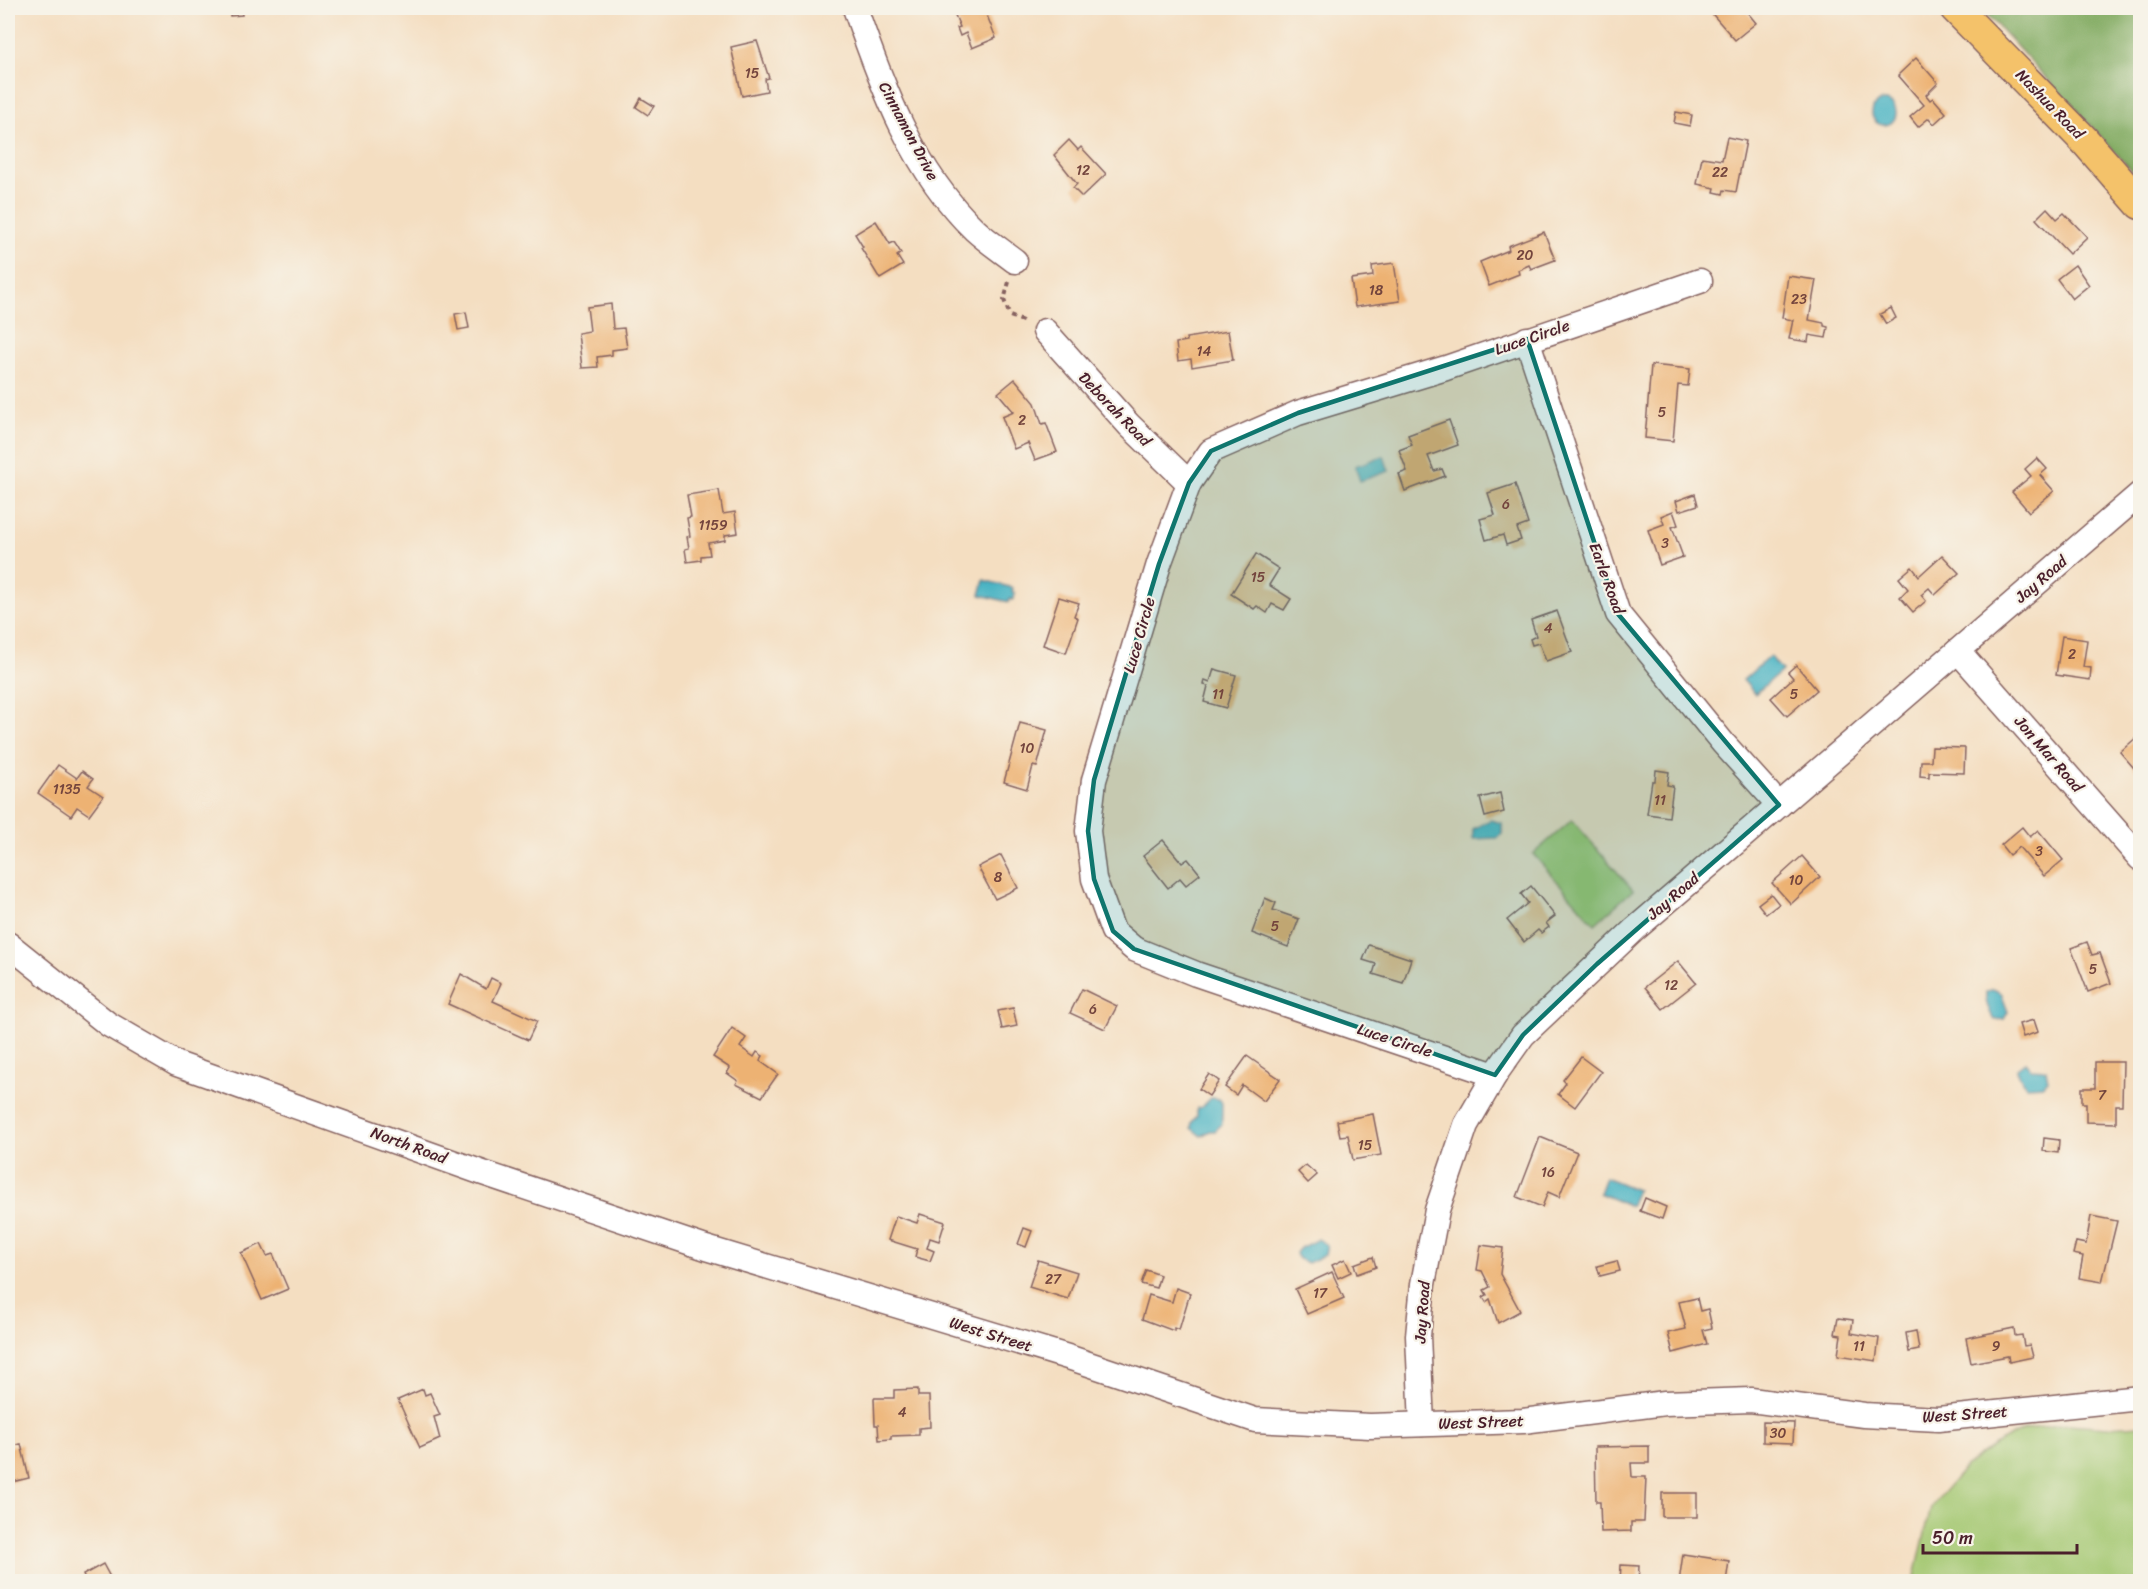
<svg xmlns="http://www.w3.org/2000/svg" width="2148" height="1589" font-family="Sriracha,sans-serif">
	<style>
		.green { fill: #a4c872; stroke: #77744e; stroke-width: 1.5 }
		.forest { fill: #83ac64; stroke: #666648; stroke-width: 1.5 }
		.water { fill: #46b2c3; stroke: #486877; stroke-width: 1.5 }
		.building { fill: #edb273 }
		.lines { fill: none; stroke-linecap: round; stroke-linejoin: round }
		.minor-casing { stroke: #866260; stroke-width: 27 }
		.major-casing { stroke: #866260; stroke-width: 33 }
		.path { stroke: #866260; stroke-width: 4; stroke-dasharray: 4.5 4.5; stroke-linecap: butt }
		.minor { stroke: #fff; stroke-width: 24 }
		.major { stroke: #f4c26a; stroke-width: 30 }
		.marked { fill: #0f766e; fill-opacity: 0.2; stroke: #0f766e; stroke-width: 4.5; stroke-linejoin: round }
		.labels { text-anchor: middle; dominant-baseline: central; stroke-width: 4.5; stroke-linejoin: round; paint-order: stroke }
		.number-label { font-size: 14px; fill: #73443d }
		.street-label { font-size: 16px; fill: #4a1f2b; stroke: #f7f3e8 }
	</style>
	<rect width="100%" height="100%" fill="#f7f3e8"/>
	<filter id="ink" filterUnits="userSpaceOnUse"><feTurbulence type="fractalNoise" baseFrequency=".0167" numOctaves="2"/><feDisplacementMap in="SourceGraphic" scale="12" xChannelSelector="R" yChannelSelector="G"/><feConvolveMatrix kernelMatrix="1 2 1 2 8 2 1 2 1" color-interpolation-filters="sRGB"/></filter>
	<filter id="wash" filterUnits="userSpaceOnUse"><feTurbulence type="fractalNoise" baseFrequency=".008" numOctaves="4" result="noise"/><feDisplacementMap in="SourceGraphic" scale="24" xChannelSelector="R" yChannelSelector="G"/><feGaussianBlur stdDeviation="1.35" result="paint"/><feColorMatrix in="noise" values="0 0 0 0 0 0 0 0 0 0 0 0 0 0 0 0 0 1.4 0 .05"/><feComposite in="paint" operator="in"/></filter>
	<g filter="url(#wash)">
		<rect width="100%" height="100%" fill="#f4dec1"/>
		<g class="green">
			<path d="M1572 820 1633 890 1595 924 1533 854Z"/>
			<path d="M2069 1424 2108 1427 2140 1425V1581H1914L1931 1507 1966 1466 1994 1445 2026 1429Z"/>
		</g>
		<path class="forest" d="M1981 8H2140V179Z"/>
		<g class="water">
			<circle cx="1884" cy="113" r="12"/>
			<path d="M1384 456 1389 471 1360 481 1355 466Z"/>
			<path d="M984 580 1013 588 1012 592 1015 593 1013 600 1010 599 1009 602 980 595Z"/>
			<path d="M1770 656 1782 671 1755 694 1743 680Z"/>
			<path d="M1490 820 1502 823V834L1497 838 1473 839V829Z"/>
			<path d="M1993 989 2001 993 2008 1012 2004 1019 1995 1020C1989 1013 1985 1001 1986 992Z"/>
			<path d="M2025 1062 2031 1069 2046 1070 2048 1080 2043 1085 2027 1086 2018 1075 2017 1068Z"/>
			<path d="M1211 1098 1218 1099 1222 1103V1124L1215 1131H1210L1201 1136 1191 1128 1192 1122 1197 1116V1108L1202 1107Z"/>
			<path d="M1605 1177 1637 1190 1630 1206 1599 1193Z"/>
			<path d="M1318 1239 1327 1245 1325 1255 1308 1263 1298 1259 1296 1253 1300 1248Z"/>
		</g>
		<g id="blocks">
			<g class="building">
				<path d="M211 8H241L242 15 230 16V10L211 12Z"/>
				<path d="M952 8H984L996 38 972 48 966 33 960 36 957 28 960 27Z"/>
				<path d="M1707 8H1753L1747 12 1756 23 1735 40Z"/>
				<path d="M757 41 769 78 765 79 767 91 742 96 731 47Z"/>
				<path d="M1916 58 1938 83 1926 95 1930 100 1933 98 1946 113 1934 124 1929 118 1918 127 1910 117 1924 105 1898 75Z"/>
				<path d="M641 98 654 106 648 115 636 107Z"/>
				<path d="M1676 112 1692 115 1690 126 1674 123Z"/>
				<path d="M1727 137 1746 141 1736 192 1724 190 1723 194 1714 192 1715 188 1697 184 1702 157 1722 160Z"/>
				<path d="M1069 140 1078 150 1081 147 1106 174 1082 197 1073 188 1077 184 1054 155Z"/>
				<path d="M2047 208 2057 219 2064 213 2087 237 2069 254 2036 219Z"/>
				<path d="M876 221 890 244 894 242 901 253 897 256 903 265 880 279 861 248 863 247 855 234Z"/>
				<path d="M1544 232 1555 260 1531 269 1529 265 1518 270 1519 274 1489 286 1480 262 1509 250 1508 246Z"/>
				<path d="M1394 263 1400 301 1355 307 1351 279 1373 276 1372 266Z"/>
				<path d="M2075 265 2089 285 2072 299 2057 279Z"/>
				<path d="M1788 276 1816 280 1809 320 1824 323V326L1828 327 1826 338 1809 335 1808 342 1789 339 1793 320 1782 318Z"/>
				<path d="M611 304 613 329 624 328 627 348 612 350V355L597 357 598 367 582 368 578 333 590 331 587 307Z"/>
				<path d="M1891 308 1896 318 1886 324 1880 314Z"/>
				<path d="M466 312 469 328 458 330 455 314Z"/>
				<path d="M1228 331 1233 360 1192 367 1191 359 1178 361 1176 343 1187 341 1186 338Z"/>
				<path d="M1651 365 1690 369 1688 386 1678 385 1673 441 1645 438Z"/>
				<path d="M1015 379 1035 403 1042 424 1046 423 1057 452 1035 460 1028 443 1014 449 1002 417 1014 412 998 393Z"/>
				<path d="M1449 420 1458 445 1428 456 1434 471 1442 469 1445 476 1405 491 1399 474 1407 471 1399 450 1412 445 1408 435Z"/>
				<path d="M2037 458 2047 469 2040 475 2054 491 2029 512 2012 492 2031 476 2025 469Z"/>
				<path d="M1515 484 1528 524 1517 528 1521 540 1506 545 1503 535 1486 540 1480 519 1495 515 1488 493Z"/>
				<path d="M719 490 723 514 735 512 738 533 725 535V540L708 543 710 555 701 556V560L687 562 685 549 689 548 687 537 690 536 687 518 691 517 687 495Z"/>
				<path d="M1695 494 1698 505 1679 511 1676 501Z"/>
				<path d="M1673 511 1678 525 1672 527 1683 557 1660 565 1648 530 1664 524 1661 516Z"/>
				<path d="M1256 554 1279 569 1269 585 1291 599 1284 610 1272 604 1267 613 1257 606 1254 609 1231 594Z"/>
				<path d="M1942 555 1959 573 1935 595 1929 588 1921 595 1926 601 1913 612 1900 597 1908 589 1899 578 1912 567 1919 576Z"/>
				<path d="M1059 597 1079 603 1074 616 1078 618 1066 653 1043 645Z"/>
				<path d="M1557 611 1572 652 1546 661 1539 643 1532 645 1530 639 1536 636 1531 620Z"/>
				<path d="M2062 636 2087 640 2083 667 2091 668 2090 680 2056 675Z"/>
				<path d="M1796 665 1817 690 1787 716 1771 698 1793 678 1788 672Z"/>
				<path d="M1214 669 1236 675 1226 708 1204 702 1208 686 1204 685 1205 680 1210 682Z"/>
				<path d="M1020 723 1047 730 1037 767 1033 766 1027 789 1004 782Z"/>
				<path d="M2138 736 2140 738V775L2120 752Z"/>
				<path d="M1932 747 1965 748 1964 773 1929 772V777L1920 776 1921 761H1931Z"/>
				<path d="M58 765 77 778 82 771 93 779 88 786 103 796 89 815 77 807 71 816 38 793Z"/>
				<path d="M1656 770 1669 772 1667 785 1673 786 1669 817 1647 814 1652 781H1655Z"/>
				<path d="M1500 793 1504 812 1485 817 1480 798Z"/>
				<path d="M2022 827 2030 837 2038 830 2063 860 2044 876 2019 847 2009 855 2001 845Z"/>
				<path d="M1163 840 1182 863 1188 859 1200 874 1186 885 1180 878 1168 888 1143 856Z"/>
				<path d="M1001 855 1018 888 995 899 978 867Z"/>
				<path d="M1802 856 1820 877 1791 904 1772 883Z"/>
				<path d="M1531 886 1555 916 1546 923 1549 927 1541 933 1538 930 1524 942 1507 920 1528 903 1521 894Z"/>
				<path d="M1771 894 1779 904 1766 914 1758 904Z"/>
				<path d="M1265 898 1276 903 1273 910 1299 919 1288 947 1252 933Z"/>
				<path d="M2087 942 2092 955 2100 953 2111 983 2088 992 2071 948Z"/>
				<path d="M1369 945 1411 959 1403 983 1373 974 1376 964 1363 960Z"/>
				<path d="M1678 961 1696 983 1663 1009 1645 987Z"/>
				<path d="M461 974 486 989 491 978 501 983 493 1001 537 1021 528 1040 448 1004Z"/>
				<path d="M1082 989 1117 1006 1105 1029 1070 1013Z"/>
				<path d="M1013 1008 1017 1026 1002 1029 998 1011Z"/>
				<path d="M2034 1020 2038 1032 2023 1037 2019 1024Z"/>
				<path d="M732 1028 746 1038 740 1047 754 1057 757 1052 763 1056 760 1061 778 1074 762 1097 736 1084 738 1081 727 1073 730 1068 713 1057Z"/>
				<path d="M1247 1056 1280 1079 1264 1101 1242 1085 1236 1095 1225 1087Z"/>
				<path d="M1581 1057 1601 1072 1575 1107 1558 1094 1566 1083 1563 1080Z"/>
				<path d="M2095 1062H2123L2122 1105H2116V1123L2086 1122V1103H2082V1088H2095Z"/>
				<path d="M1209 1074 1219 1081 1209 1096 1199 1089Z"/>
				<path d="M1373 1114 1381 1155 1353 1160 1348 1135 1340 1136 1337 1121Z"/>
				<path d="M1540 1137 1577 1152 1559 1197 1548 1192 1542 1207 1517 1197Z"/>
				<path d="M2044 1138 2059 1140 2058 1153 2043 1151Z"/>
				<path d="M1306 1165 1317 1175 1308 1183 1298 1172Z"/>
				<path d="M1645 1198 1666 1207 1662 1219 1640 1211Z"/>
				<path d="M920 1214 945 1222 939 1241 930 1238 927 1248 934 1251 930 1261 915 1257 917 1249 888 1240 896 1216 917 1223Z"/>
				<path d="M2091 1216 2117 1221 2102 1282 2079 1278 2083 1256 2073 1254 2076 1242 2086 1244Z"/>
				<path d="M1024 1228 1032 1231 1026 1247 1018 1244Z"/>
				<path d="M261 1244 267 1256 273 1254 288 1289 262 1300 241 1253Z"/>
				<path d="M1481 1245 1503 1248 1500 1274 1520 1311 1498 1323 1490 1299 1486 1302 1483 1297 1487 1295 1484 1290 1490 1287 1482 1271 1477 1270Z"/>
				<path d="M1373 1257 1376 1267 1357 1274 1354 1264Z"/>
				<path d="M1345 1259 1351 1272 1338 1278 1332 1265Z"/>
				<path d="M1038 1260 1077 1272 1068 1299 1029 1287Z"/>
				<path d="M1617 1261 1620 1271 1600 1276 1597 1266Z"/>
				<path d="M1146 1270 1160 1275 1156 1288 1141 1284Z"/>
				<path d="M1332 1272 1344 1298 1307 1314 1295 1289Z"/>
				<path d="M1176 1288 1190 1293 1179 1330 1174 1328V1331L1142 1319 1149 1295 1172 1302Z"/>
				<path d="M1697 1298 1700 1311 1708 1309 1712 1328 1703 1330 1707 1344 1673 1353 1668 1333 1686 1329 1679 1302Z"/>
				<path d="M1838 1318 1853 1320 1851 1333 1879 1338 1876 1361 1838 1355 1841 1335 1835 1334Z"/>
				<path d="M2014 1328 2015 1336 2022 1335 2024 1346 2030 1345 2033 1357 2009 1362 2008 1356 1971 1363 1966 1338Z"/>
				<path d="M1916 1331 1919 1350 1909 1352 1906 1333Z"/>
				<path d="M423 1389 425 1395 430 1393 440 1415 434 1417 440 1439 420 1448 398 1400Z"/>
				<path d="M918 1389V1396H929L930 1427 919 1428V1435L891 1436V1439L879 1440 878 1425H875L874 1398H894V1390Z"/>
				<path d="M1763 1422 1794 1423 1793 1443 1763 1442Z"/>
				<path d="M21 1444 29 1478 8 1483V1447Z"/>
				<path d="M1649 1446V1463H1631L1632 1477H1646L1644 1522H1631V1531L1601 1532 1600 1502H1596L1595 1447Z"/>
				<rect x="1662" y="1493" width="35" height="24"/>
				<path d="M1683 1554 1729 1561 1726 1582H1679Z"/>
				<path d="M103 1564 111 1579 86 1582 83 1575Z"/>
				<path d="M1621 1565 1639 1566 1638 1582H1620Z"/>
			</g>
		</g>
	</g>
	<g filter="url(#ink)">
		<use href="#blocks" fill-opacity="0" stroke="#866260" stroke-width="1.5"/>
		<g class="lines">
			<g class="minor-casing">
				<g id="minor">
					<path d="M855 8C882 86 913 171 975 230 987 241 1002 251 1015 261"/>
					<path d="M1045 331 1129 425 1189 483"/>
					<path d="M1527 339 1618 614 1723 743 1779 805"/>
					<path d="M1958 651 2140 858"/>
					<path d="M8 944 108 1024 177 1064 483 1173 706 1248 1071 1358 1255 1420 1370 1426 1523 1421 1665 1403 1751 1400 1864 1415 1938 1419 2140 1398"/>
					<path d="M1495 1075 1196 974 1134 949 1113 931 1094 879 1088 831 1094 780 1159 564 1189 483 1211 451 1298 413 1446 368 1700 281"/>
					<path d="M1422 1424 1418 1336 1423 1284 1437 1210 1466 1125 1496 1073 1523 1035 1635 929 2140 494"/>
				</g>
			</g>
			<g class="major-casing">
				<path id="major" d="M1955 8 2085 141 2140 204"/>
			</g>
			<path class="path" d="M1009 282 1004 300 1010 316 1025 322"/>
			<use href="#minor" class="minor"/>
			<use href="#major" class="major"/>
		</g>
	</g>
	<path class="marked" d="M1527 339 1618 614 1779 805 1597 964 1523 1035 1495 1075 1134 949 1113 931 1094 879 1088 831 1094 780 1159 564 1189 483 1211 451 1298 413Z"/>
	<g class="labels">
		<g class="number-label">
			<text x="752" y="73">15</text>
			<text x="1083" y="170">12</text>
			<text x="1720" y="172">22</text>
			<text x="1525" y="255">20</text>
			<text x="1376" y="290">18</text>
			<text x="1799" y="299">23</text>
			<text x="1204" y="351">14</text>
			<text x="1662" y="412">5</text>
			<text x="1022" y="420">2</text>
			<text x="1506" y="504">6</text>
			<text x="713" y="525">1159</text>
			<text x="1665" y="543">3</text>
			<text x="1258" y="577">15</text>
			<text x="1548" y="628">4</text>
			<text x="2072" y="654">2</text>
			<text x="1218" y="694">11</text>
			<text x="1794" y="694">5</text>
			<text x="1027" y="748">10</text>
			<text x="67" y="789">1135</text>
			<text x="1660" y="800">11</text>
			<text x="2039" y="851">3</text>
			<text x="998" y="877">8</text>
			<text x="1796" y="880">10</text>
			<text x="1275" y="926">5</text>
			<text x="2093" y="969">5</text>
			<text x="1671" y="985">12</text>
			<text x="1093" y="1009">6</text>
			<text x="2102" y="1095">7</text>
			<text x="1365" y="1145">15</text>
			<text x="1548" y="1172">16</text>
			<text x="1053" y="1279">27</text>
			<text x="1320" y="1293">17</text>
			<text x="1859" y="1346">11</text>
			<text x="1996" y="1346">9</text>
			<text x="902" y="1412">4</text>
			<text x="1778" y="1433">30</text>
		</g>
		<g class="street-label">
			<text transform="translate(2050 104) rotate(46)">Nashua Road</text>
			<text transform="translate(909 131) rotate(62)">Cinnamon Drive</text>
			<text transform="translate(1532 337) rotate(-19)">Luce Circle</text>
			<text transform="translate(1115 409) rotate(46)">Deborah Road</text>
			<text transform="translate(1607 578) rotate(70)">Earle Road</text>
			<text transform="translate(2041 579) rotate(-41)">Jay Road</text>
			<text transform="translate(1139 635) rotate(-74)">Luce Circle</text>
			<text transform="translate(2049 754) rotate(49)">Jon Mar Road</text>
			<text transform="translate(1673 896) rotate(-41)">Jay Road</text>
			<text transform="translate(1395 1040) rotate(18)">Luce Circle</text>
			<text transform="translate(409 1145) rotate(20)">North Road</text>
			<text transform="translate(1422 1312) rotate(-86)">Jay Road</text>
			<text transform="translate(991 1334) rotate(17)">West Street</text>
			<text transform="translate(1965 1414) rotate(-4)">West Street</text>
			<text transform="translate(1481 1422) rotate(-2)">West Street</text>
		</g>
	</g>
	<rect width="2148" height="1589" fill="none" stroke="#f7f3e8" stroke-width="30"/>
	<path d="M1923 1544v9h154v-9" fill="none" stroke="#4a1f2b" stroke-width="3"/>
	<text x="1932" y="1544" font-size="18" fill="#4a1f2b" stroke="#f7f3e8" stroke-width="4.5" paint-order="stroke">50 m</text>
</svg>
